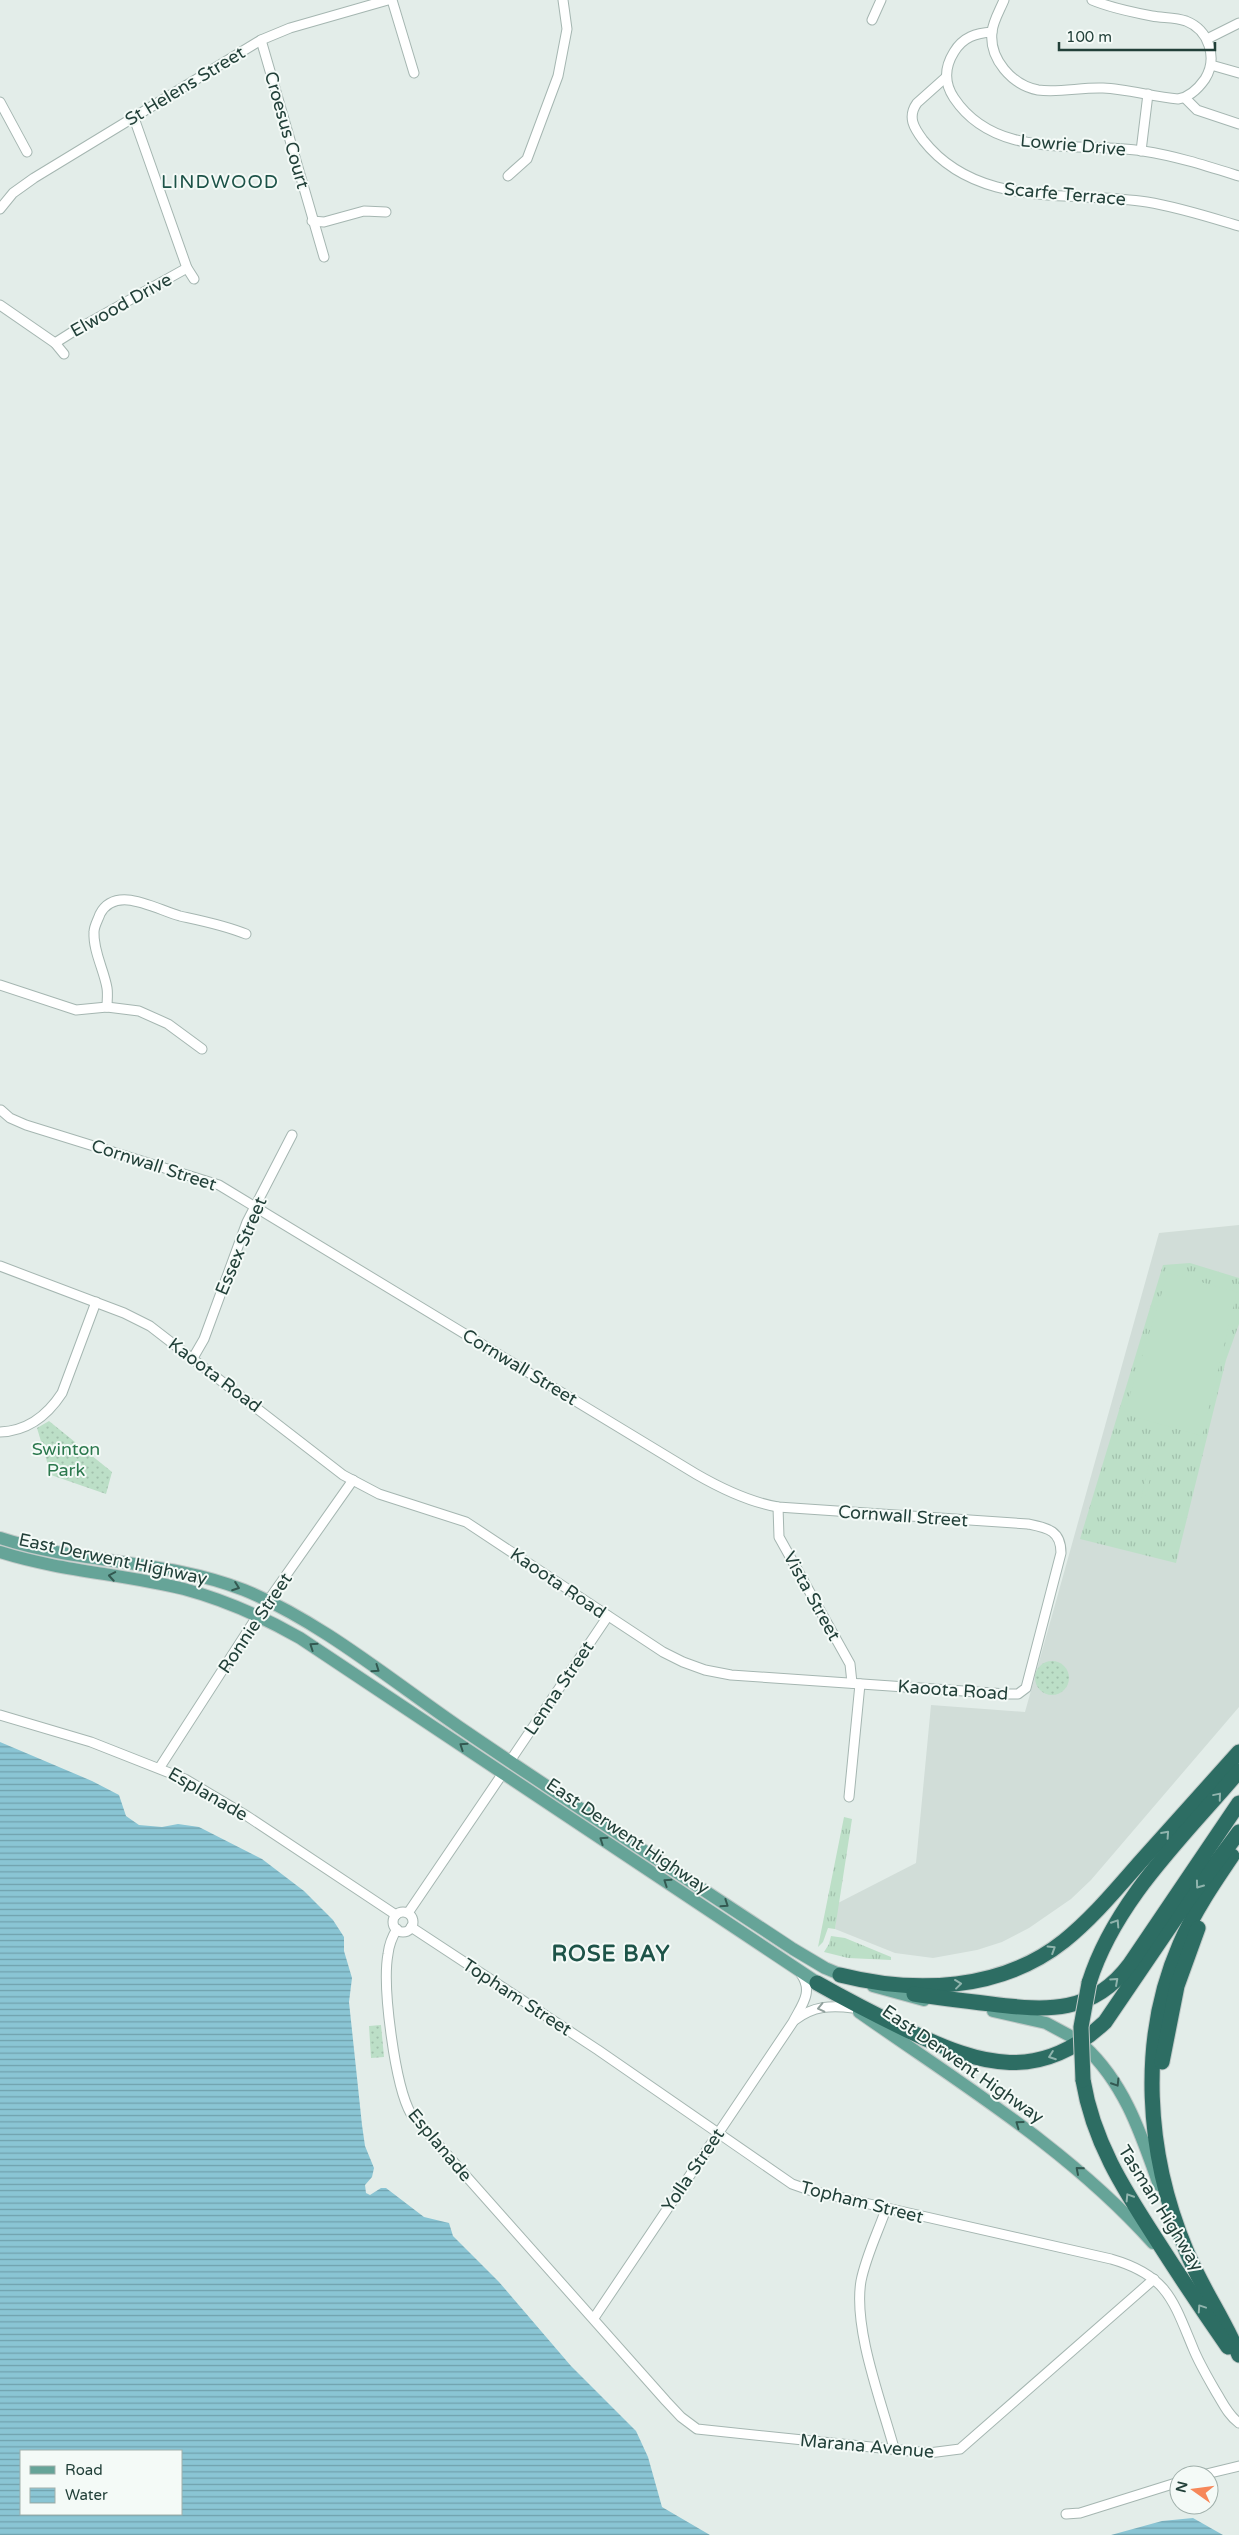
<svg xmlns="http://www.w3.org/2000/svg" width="1239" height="2535" font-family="'Varela Round',sans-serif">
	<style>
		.built { fill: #d1ddd8 }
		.grass { fill: url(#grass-tufts) }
		.park { fill: url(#park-dots) }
		.pitch { fill: #bcdfc7 }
		.water { fill: url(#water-rules); fill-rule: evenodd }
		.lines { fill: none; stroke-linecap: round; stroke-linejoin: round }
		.street-casing { stroke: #a5b6b1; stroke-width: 11 }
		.primary-casing { stroke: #c1cac8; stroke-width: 14 }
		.highway-casing { stroke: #c1cac8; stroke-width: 17 }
		.street { stroke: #fff; stroke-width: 9 }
		.primary { stroke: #66a498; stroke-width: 12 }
		.highway { stroke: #2d6d63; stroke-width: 15 }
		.highway-bridge-casing { stroke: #c1cac8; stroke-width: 17; stroke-linecap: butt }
		.highway-bridge { stroke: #2d6d63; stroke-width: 15 }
		.oneway { stroke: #335951 }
		.oneway2 { stroke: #90b4ad }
		.oneway3 { stroke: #90a09c }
		.labels { text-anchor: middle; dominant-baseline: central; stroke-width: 4; stroke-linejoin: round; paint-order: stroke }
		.street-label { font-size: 18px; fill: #224039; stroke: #f4faf7 }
		.park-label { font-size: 18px; fill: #2b784d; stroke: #f4faf7 }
		.neighbourhood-label { font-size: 19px; letter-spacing: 1px; fill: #1d5348; stroke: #f4faf7 }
		.district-label { font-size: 22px; font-weight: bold; letter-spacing: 1px; fill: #1d5348; stroke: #f4faf7 }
	</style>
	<defs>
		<pattern id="grass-tufts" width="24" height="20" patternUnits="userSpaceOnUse" patternTransform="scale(1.25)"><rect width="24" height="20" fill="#bcdfc7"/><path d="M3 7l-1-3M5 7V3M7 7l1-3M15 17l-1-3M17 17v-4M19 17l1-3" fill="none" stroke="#a1c0ac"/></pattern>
		<pattern id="park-dots" width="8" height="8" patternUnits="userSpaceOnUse" patternTransform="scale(1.25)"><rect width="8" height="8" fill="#bcdfc7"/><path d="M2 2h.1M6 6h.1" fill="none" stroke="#a1c0ac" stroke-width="1.8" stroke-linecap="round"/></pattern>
		<pattern id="water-rules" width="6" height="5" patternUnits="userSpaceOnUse" patternTransform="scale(1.25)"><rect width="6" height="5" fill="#8ac5d4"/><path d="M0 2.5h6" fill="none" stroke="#70a1ad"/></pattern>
	</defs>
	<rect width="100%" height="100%" fill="#e3ede9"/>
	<path class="built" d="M1239 1225V1707L1091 1880 1071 1899 1029 1928 1002 1942 977 1950 933 1958 895 1953 835 1929 838 1903 916 1863 931 1705 1025 1712 1159 1233Z"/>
	<g class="grass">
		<path d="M1190 1263 1239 1278V1324L1226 1360 1176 1563 1080 1539 1163 1265Z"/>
		<path d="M844 1817 852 1819 835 1929 828 1928 823 1942 818 1947Z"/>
		<path d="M831 1936 845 1938 891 1957V1960L848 1958 824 1952 829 1944Z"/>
	</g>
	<g class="park">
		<path d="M49 1421 112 1472 106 1494 51 1475 37 1428Z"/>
		<circle cx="1052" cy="1678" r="17"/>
		<path d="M381 2025 384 2057 371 2058 369 2026Z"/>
	</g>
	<g class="pitch">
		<path d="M1168 1273 1237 1292 1202 1436 1124 1414Z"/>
		<path d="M1151 1457 1155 1458 1145 1499 1141 1498Z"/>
	</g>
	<g class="water">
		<path d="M0 1742 92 1781 119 1795 126 1816 139 1825 162 1827 178 1824 199 1827 262 1859 304 1891 333 1920 344 1937V1951L352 1978 349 2002 362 2125 365 2146 374 2168 372 2177 365 2185 366 2193 370 2195 381 2188H386L424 2217 449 2223 453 2236 499 2282 571 2366 636 2431 648 2457 662 2507 710 2535H0ZM21 2451H181V2514H21Z"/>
		<path d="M1193 2518 1223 2535H1111L1162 2521Z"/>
	</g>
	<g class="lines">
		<g class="street-casing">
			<g id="street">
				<path d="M392 0 414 73"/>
				<path d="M1004 0C1000 10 993 21 992 32 989 59 1012 85 1038 90 1059 93 1082 87 1103 88 1128 89 1153 97 1178 99 1190 97 1198 89 1205 79 1218 58 1209 30 1186 21 1175 17 1163 18 1152 16 1131 12 1111 8 1092 0"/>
				<path d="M872 20 881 0"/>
				<path d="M992 32C976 33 963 37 954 52 944 68 944 83 954 98 996 161 1079 141 1143 151 1176 156 1207 166 1239 176"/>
				<path d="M1207 39 1239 23"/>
				<path d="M261 40 324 257"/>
				<path d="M1211 65 1239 73"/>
				<path d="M945 78 917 103C907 117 914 128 923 140 978 210 1070 190 1147 202 1178 207 1209 217 1239 226"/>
				<path d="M1185 98 1197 110 1239 124"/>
				<path d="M0 102 27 152"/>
				<path d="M134 118 187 268 194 279"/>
				<path d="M1141 151 1148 94"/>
				<path d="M508 176 527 159 558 76 567 29 563 0"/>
				<path d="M0 209 13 193 34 178 261 40 290 28 388 0"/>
				<path d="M312 221 324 222 364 211 386 212"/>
				<path d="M0 305 55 343 64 354"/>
				<path d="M55 343 74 331 187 268"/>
				<path d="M0 985 76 1010 107 1007 139 1011 168 1024 202 1049"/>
				<path d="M107 1007C107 1001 108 994 107 988 104 970 93 951 94 932 94 926 98 920 100 914 116 884 157 910 180 916 203 921 224 925 246 934"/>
				<path d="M0 1266 124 1313 150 1326 343 1475 379 1494 466 1522 663 1652 683 1662 705 1670 731 1675 1007 1694H1018L1026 1688 1061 1553C1061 1530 1047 1528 1028 1524L778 1507C749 1502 722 1489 696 1474L219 1185 26 1125 10 1118 1 1110"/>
				<path d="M193 1358 204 1339 247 1222 292 1135"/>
				<path d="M0 1432C28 1431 47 1416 62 1393L96 1302"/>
				<path d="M778 1507 779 1537 850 1664 852 1683"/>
				<path d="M0 1715 91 1742 185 1779 247 1816 396 1915"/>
				<path d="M510 1761 608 1616"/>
				<path d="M160 1767 258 1615 353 1480"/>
				<path d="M849 1797 860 1684"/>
				<circle cx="403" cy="1922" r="10"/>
				<path d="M408 1913 503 1773"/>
				<path d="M411 1927 598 2050 792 2184 812 2191 1111 2259C1167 2275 1173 2300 1193 2348 1199 2363 1208 2378 1216 2392 1223 2403 1228 2415 1239 2423"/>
				<path d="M397 1929C392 1937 389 1945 388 1954 382 1987 395 2086 411 2114L666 2401 681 2417 697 2429 929 2453 960 2449 1154 2279"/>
				<path d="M795 2020C813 2006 831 2005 853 2008"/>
				<path d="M886 2209C878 2232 866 2256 861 2281 853 2328 881 2401 894 2448"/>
				<path d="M594 2318 793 2022C801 2006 814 1992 801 1974"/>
				<path d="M1202 2475 1239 2466"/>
				<path d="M1066 2514 1080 2513 1179 2482"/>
			</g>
		</g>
		<g class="primary-casing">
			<g id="primary">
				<path d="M0 1538C79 1564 166 1559 244 1590 320 1621 392 1681 459 1727 569 1802 681 1875 793 1949L825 1968 849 1978"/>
				<path d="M0 1552C60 1571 123 1574 184 1589 225 1600 263 1617 300 1638L824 1987"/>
				<path d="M873 1986 924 2000"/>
				<path d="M993 2011 1046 2023 1074 2038"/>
				<path d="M859 2012C961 2084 1069 2149 1153 2243"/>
				<path d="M1084 2046C1125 2084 1141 2134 1159 2185"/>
			</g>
		</g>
		<g class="highway-casing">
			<g id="highway">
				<path d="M1232 1856C1213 1884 1194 1912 1180 1944 1138 2040 1146 2154 1186 2250 1201 2287 1224 2319 1239 2355"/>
				<path d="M840 1975C915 1994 1001 1991 1064 1941 1094 1917 1118 1887 1143 1859 1175 1823 1207 1788 1239 1752"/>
				<path d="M817 1983C847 2000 878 2016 909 2031 981 2066 1040 2083 1105 2022L1188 1900 1239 1832"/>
				<path d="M1089 1983C1115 1900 1184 1836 1239 1771"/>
				<path d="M914 1994C940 1998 965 2001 991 2004 1047 2011 1093 2014 1130 1964L1239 1803"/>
				<path d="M1162 2062 1177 1986 1198 1928"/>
				<path d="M1083 2080C1093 2141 1123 2188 1156 2239 1179 2275 1203 2311 1228 2347"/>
			</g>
		</g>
		<use href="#street" class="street"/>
		<use href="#primary" class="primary"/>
		<use href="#highway" class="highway"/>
		<g class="highway-bridge-casing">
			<path id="highway-bridge" d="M1083 2080 1081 2027 1089 1983"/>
		</g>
		<use href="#highway-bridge" class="highway-bridge"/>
	</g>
	<defs><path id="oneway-chevron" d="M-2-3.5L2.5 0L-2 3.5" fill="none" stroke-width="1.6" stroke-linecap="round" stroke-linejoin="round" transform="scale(1.25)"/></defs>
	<g class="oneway">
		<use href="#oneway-chevron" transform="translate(112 1576) rotate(-170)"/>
		<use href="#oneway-chevron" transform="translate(236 1587) rotate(20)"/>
		<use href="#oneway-chevron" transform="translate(313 1646) rotate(-146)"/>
		<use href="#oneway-chevron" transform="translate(376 1669) rotate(35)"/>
		<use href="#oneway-chevron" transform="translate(463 1746) rotate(-146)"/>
		<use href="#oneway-chevron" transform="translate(603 1840) rotate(-146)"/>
		<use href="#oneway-chevron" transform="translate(667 1882) rotate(-146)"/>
		<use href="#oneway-chevron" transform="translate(725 1904) rotate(34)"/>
		<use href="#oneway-chevron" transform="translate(1116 2083) rotate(58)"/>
		<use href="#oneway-chevron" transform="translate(1019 2124) rotate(-144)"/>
		<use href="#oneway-chevron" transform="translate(1079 2170) rotate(-139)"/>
	</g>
	<g class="oneway2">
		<use href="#oneway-chevron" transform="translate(1218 1796) rotate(-50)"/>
		<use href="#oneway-chevron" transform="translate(1166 1834) rotate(-48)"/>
		<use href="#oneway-chevron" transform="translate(1199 1885) rotate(126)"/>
		<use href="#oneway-chevron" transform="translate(1116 1923) rotate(-57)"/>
		<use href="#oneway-chevron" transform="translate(1052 1949) rotate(-32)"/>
		<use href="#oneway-chevron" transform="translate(1115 1981) rotate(-42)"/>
		<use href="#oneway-chevron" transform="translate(958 1984) rotate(-7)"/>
		<use href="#oneway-chevron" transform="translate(1052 2056) rotate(160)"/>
		<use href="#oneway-chevron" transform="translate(1129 2197) rotate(-122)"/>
		<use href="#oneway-chevron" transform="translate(1201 2308) rotate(-124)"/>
	</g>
	<use class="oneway3" href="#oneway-chevron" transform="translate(821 2008) rotate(167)"/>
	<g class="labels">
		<g class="street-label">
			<text transform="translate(185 86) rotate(-31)">St Helens Street</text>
			<text transform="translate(287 130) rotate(74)">Croesus Court</text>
			<text transform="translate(1073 145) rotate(5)">Lowrie Drive</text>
			<text transform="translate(1065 194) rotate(5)">Scarfe Terrace</text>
			<text transform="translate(121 305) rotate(-29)">Elwood Drive</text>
			<text transform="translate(154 1165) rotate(18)">Cornwall Street</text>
			<text transform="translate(241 1246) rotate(-67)">Essex Street</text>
			<text transform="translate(520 1367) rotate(31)">Cornwall Street</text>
			<text transform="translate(215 1375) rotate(37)">Kaoota Road</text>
			<text transform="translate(903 1516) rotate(4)">Cornwall Street</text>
			<text transform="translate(113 1559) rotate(12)">East Derwent Highway</text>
			<text transform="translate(558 1583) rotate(34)">Kaoota Road</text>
			<text transform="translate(812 1596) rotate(61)">Vista Street</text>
			<text transform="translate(255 1623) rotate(-56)">Ronnie Street</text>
			<text transform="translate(559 1688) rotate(-56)">Lenna Street</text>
			<text transform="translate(953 1690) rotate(4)">Kaoota Road</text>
			<text transform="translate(208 1794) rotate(30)">Esplanade</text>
			<text transform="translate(628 1836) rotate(34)">East Derwent Highway</text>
			<text transform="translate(517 1997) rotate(33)">Topham Street</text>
			<text transform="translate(963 2064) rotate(35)">East Derwent Highway</text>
			<text transform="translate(440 2145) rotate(50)">Esplanade</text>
			<text transform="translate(693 2170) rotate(-56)">Yolla Street</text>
			<text transform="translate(862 2202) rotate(14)">Topham Street</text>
			<text transform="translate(1161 2208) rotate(58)">Tasman Highway</text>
			<text transform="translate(867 2446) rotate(5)">Marana Avenue</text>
		</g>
		<g class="park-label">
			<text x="66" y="1449">Swinton<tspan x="66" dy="21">Park</tspan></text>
		</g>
		<g class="neighbourhood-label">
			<text x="220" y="182">LINDWOOD</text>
		</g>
		<g class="district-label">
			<text x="611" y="1954">ROSE BAY</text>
		</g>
	</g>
	<rect x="20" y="2450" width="162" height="65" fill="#f4faf7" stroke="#a0b0ab"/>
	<rect x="30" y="2466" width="25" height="8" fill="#66a498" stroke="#a0b0ab"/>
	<text x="65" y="2475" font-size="15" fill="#224039">Road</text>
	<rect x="30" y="2488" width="25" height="15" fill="url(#water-rules)" stroke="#a0b0ab"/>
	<text x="65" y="2500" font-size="15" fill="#224039">Water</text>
	<g transform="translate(1194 2490) rotate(284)"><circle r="24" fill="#f4faf7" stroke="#a0b0ab"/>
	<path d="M0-4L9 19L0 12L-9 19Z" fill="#f68759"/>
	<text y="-8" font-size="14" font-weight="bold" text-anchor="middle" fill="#224039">N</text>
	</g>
	<path d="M1059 42v8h156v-8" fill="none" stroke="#224039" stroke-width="2.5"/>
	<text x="1066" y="42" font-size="15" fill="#224039" stroke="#f4faf7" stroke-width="4" paint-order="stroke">100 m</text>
</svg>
